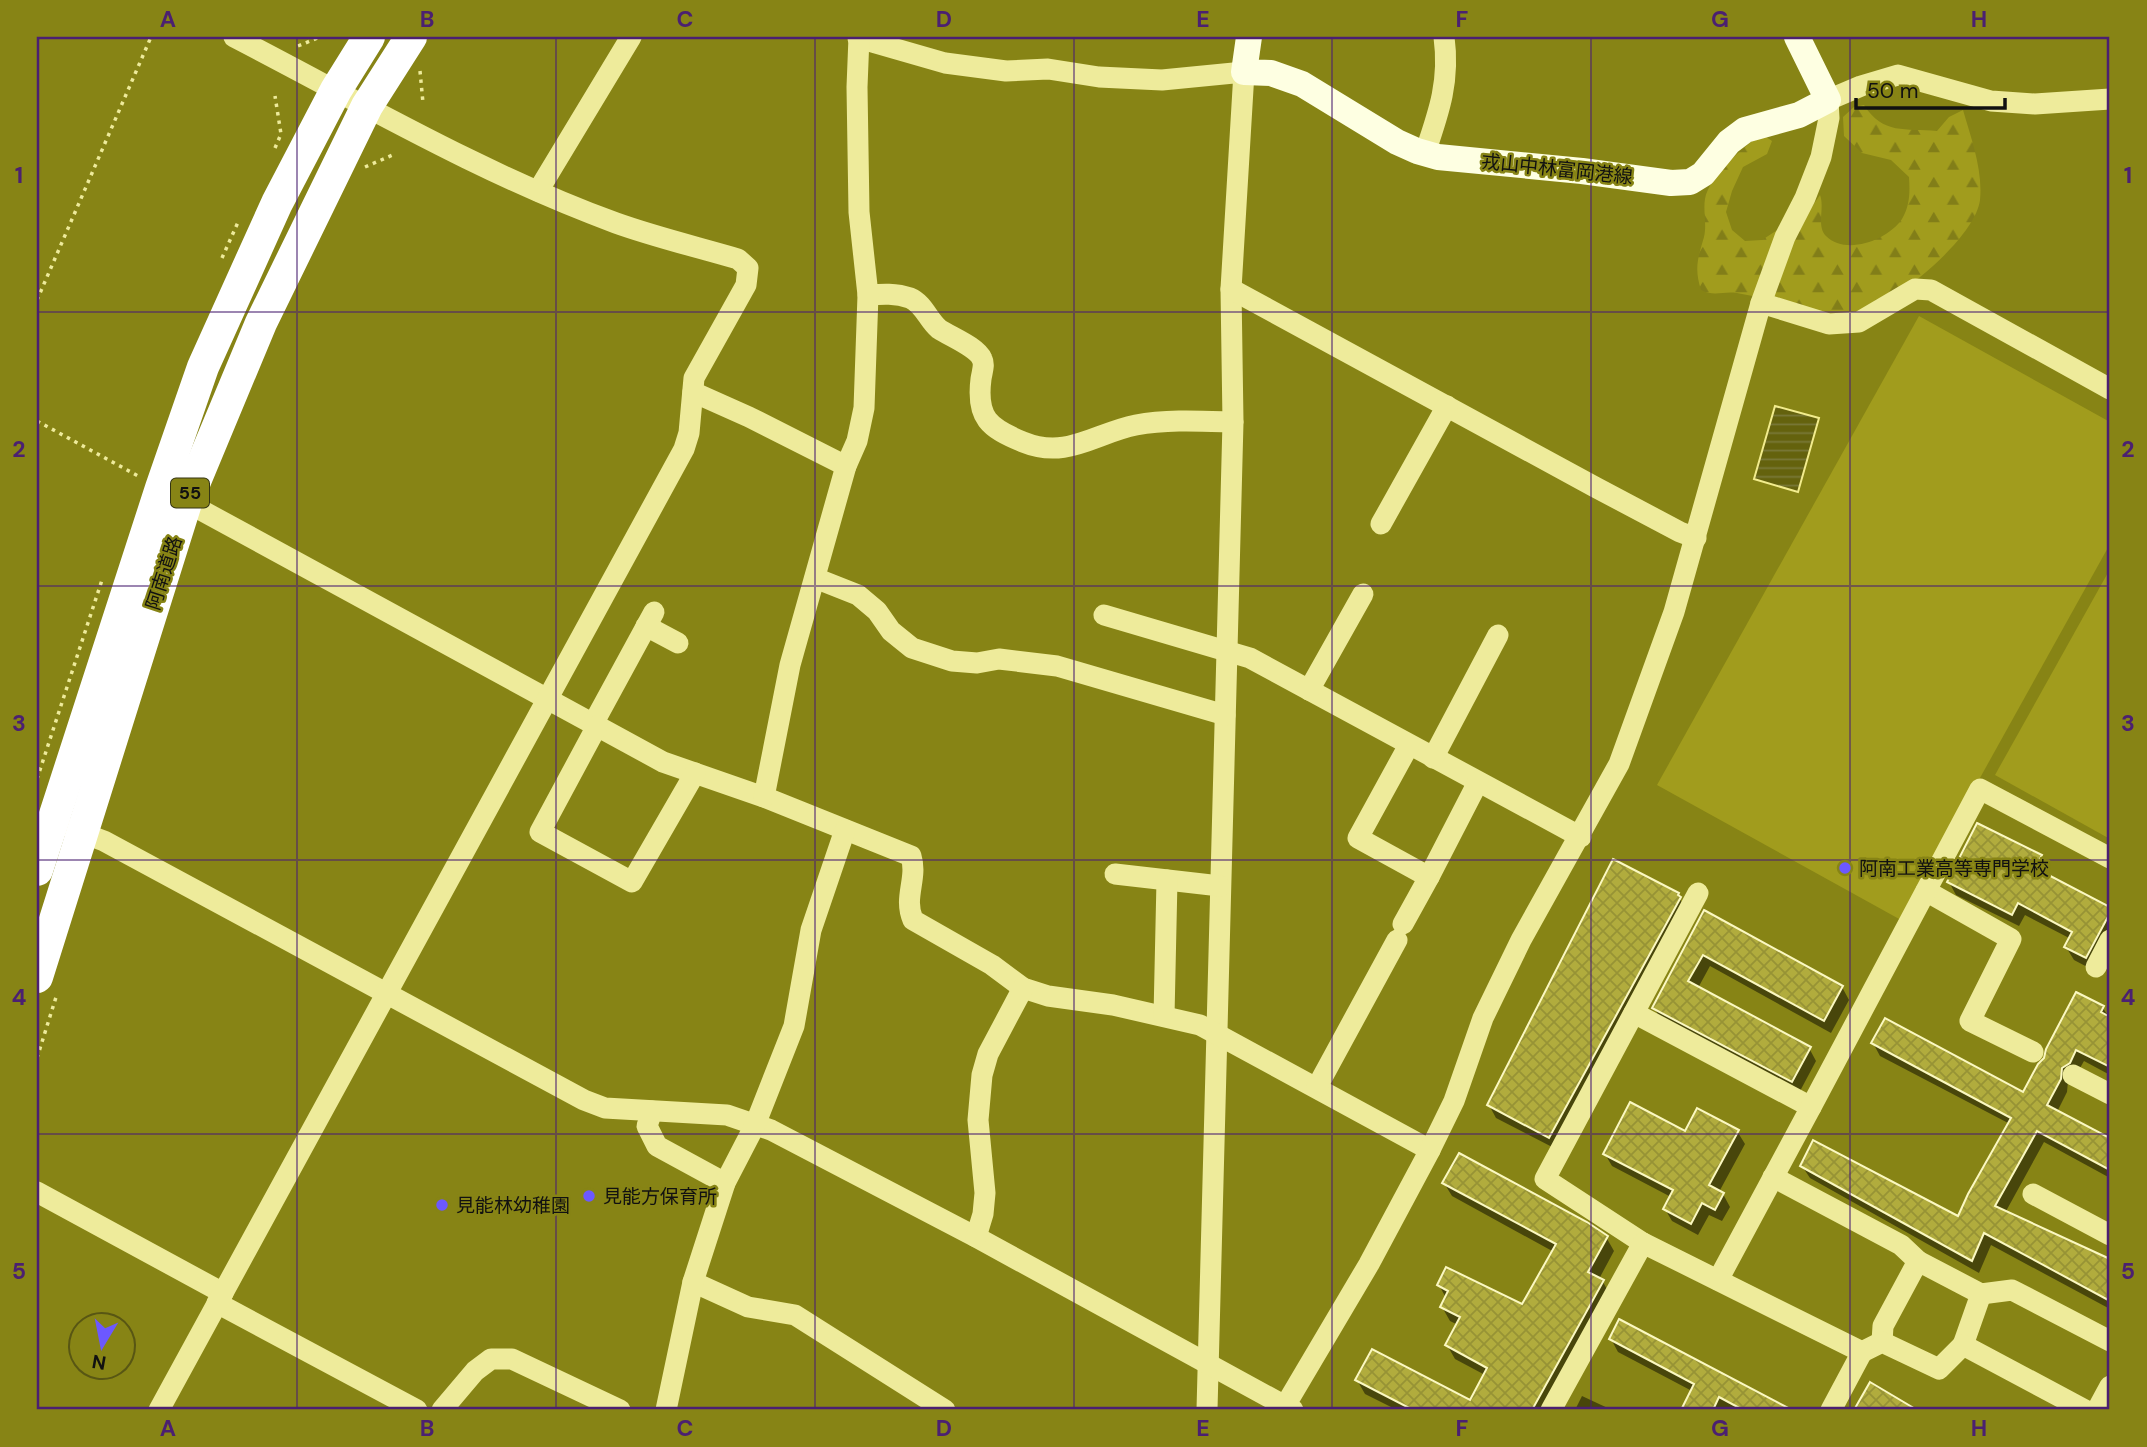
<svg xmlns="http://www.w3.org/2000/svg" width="2147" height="1447" font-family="'DM Sans','Noto Sans JP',sans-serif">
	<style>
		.green { fill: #a19c1d }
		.forest { fill: url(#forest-firs) }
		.water { fill: url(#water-rules); stroke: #f2ec8d; stroke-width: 2 }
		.shadow { fill: #0007 }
		.building { fill: url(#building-cross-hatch); stroke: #fbf8c1; stroke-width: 2 }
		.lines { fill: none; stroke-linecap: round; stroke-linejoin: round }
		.path { stroke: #eeeb9b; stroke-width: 3.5; stroke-dasharray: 3.5 5; stroke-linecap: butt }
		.minor { stroke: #eeeb9b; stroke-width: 21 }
		.major { stroke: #feffe2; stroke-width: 26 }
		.highway { stroke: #fff; stroke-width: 32 }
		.grid { fill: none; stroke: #4b2071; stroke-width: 2; stroke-opacity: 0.55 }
		.poi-dot { fill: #6c58ff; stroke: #878415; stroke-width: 2.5 }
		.labels { text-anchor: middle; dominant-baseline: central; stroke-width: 5; stroke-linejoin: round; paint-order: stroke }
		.shield { fill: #878415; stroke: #343412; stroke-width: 2 }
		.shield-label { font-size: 18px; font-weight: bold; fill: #111 }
		.street-label { font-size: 19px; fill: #111; stroke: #878415 }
		.poi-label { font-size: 19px; fill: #111; stroke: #878415; text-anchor: start }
		.neatline { fill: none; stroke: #4b2071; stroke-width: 2.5 }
		.grid-label { font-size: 23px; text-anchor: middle; font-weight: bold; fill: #4b2071 }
	</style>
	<defs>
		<pattern id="forest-firs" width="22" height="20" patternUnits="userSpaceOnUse" patternTransform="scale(1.75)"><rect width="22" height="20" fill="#a19c1d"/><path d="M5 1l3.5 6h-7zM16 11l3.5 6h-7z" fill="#827e18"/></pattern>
		<pattern id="water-rules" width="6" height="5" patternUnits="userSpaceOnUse" patternTransform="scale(1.75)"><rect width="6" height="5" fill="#64620d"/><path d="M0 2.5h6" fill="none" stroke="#797838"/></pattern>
		<pattern id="building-cross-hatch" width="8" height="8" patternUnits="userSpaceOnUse" patternTransform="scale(1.75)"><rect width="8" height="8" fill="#b1ac3d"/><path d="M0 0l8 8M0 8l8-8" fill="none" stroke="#979335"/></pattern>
	</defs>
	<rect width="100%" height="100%" fill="#878415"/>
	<g class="green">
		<path d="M1919 316 2110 422V544L1901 920 1657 785Z"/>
		<path d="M2110 569V839L1995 775Z"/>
	</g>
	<path class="forest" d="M1864 105C1883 135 1905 128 1937 131L1949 117 1963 110C1971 138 1983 170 1980 200 1975 240 1887 312 1847 316 1828 318 1790 302 1769 299 1758 297 1747 295 1737 293 1722 291 1715 297 1701 290 1694 268 1698 258 1704 237 1707 225 1703 211 1705 199 1709 176 1743 147 1762 134L1772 141 1767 154 1743 167 1732 191 1726 212 1732 230 1745 241 1762 240 1811 208 1820 195C1825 208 1816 226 1826 236 1846 256 1888 240 1902 219 1910 205 1910 192 1909 177L1891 160 1862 153 1844 136 1843 117 1854 107Z"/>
	<path class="water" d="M1775 406 1819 418 1798 492 1754 479Z"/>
	<g class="shadow">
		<path d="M2041 857 2048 869 2045 875 2110 909V938L2093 970 2074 960 2066 947 2071 939 2025 915 2019 926 1956 895 1949 882Z"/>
		<path d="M1677 894 1687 911 1556 1149 1496 1118 1489 1105Z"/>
		<path d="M1705 912 1842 987 1849 1000 1831 1033 1710 966 1698 988 1809 1048 1816 1061 1799 1093 1661 1020 1654 1007Z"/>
		<path d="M2103 1008 2110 1019V1075L2084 1061 2076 1075 2068 1081 2067 1092 2057 1112 2110 1140V1178L2044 1142 2005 1213 2110 1261V1309L1991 1245 1979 1273 1810 1178 1802 1166 1959 1218 2010 1124 1880 1056 1873 1043 2024 1094Z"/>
		<path d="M1737 1131 1745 1144 1719 1192 1723 1194 1730 1207 1722 1221 1709 1215 1698 1235 1672 1221 1665 1209 1671 1197 1612 1166 1605 1154 1686 1134Z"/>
		<path d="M1444 1183 1606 1237 1614 1251 1599 1279 1603 1282 1610 1295 1547 1410H1397L1365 1394 1357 1380 1470 1403 1485 1375 1455 1359 1447 1345 1458 1325 1450 1321 1442 1307 1446 1298 1439 1285 1523 1306 1554 1252 1452 1196Z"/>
		<path d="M1620 1322 1788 1410H1683L1692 1391 1618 1352 1611 1339Z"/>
		<path d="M1582 1396 1612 1410H1575Z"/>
	</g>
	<g class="building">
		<path d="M1977 823 2042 855 2035 868 2110 907V913L2086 958 2064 947 2072 932 2018 903 2012 915 1947 882Z"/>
		<path d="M1613 859 1679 893 1678 895 1681 897 1549 1138 1487 1105Z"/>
		<path d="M1704 910 1843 986 1824 1021 1703 955 1688 981 1811 1047 1792 1082 1652 1008Z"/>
		<path d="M2076 992 2104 1006 2101 1012 2110 1017V1067L2076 1050 2070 1063 2062 1068 2061 1079 2047 1105 2110 1138V1170L2037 1131 1995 1206 2110 1259V1301L1984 1233 1972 1261 1800 1166 1813 1140 1958 1216 1968 1194 2011 1118 1871 1043 1885 1018 2023 1092 2038 1064 2044 1058 2046 1049Z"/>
		<path d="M1630 1102 1685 1131 1697 1108 1739 1130 1709 1185 1724 1193 1715 1210 1702 1203 1691 1224 1663 1209 1673 1190 1603 1154Z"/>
		<path d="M1459 1153 1587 1222 1608 1236 1588 1272 1604 1280 1532 1410H1413L1355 1380 1372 1349 1470 1400 1487 1368 1445 1345 1460 1317 1440 1307 1448 1291 1437 1285 1446 1267 1522 1304 1556 1244 1442 1183Z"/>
		<path d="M1619 1319 1792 1410H1743L1719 1397 1713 1410H1681L1694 1384 1609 1339Z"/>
		<path d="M1870 1382 1917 1410H1854Z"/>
	</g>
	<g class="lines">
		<g class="path">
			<path d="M298 46 320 37"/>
			<path d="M420 71 423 103"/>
			<path d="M275 148 281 134 275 96"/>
			<path d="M365 167 395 154"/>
			<path d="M222 258 239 220"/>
			<path d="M37 300 151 37"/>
			<path d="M37 421 140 477"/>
			<path d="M37 779 102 580"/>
			<path d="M37 1058 57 994"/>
		</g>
		<g class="minor">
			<path d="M858 38 945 63 1006 71 1048 69 1099 77 1162 80 1244 72 1231 289 1233 422 1207 1410"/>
			<path d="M1425 153C1439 112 1450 81 1444 37"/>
			<path d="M538 191 631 37"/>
			<path d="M1231 289 1595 487 1680 532 1696 538"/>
			<path d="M868 295C882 294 896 293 910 298 924 304 928 320 939 329 951 337 977 347 982 359 985 365 982 372 981 379 976 418 989 428 1023 442 1067 460 1095 433 1136 425 1167 419 1201 421 1233 422"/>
			<path d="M1761 303 1829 324 1859 322 1915 289 1931 290 2110 389"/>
			<path d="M693 392 749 417 846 466"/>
			<path d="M177 497 663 762 764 797 911 856C918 879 903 897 913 920L992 965 1023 988 1048 996 1113 1005 1200 1025 1430 1150"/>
			<path d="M1381 524 1447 406"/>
			<path d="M815 578 858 595 877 611 891 631 912 648 952 661 977 663 999 659 1057 666 1225 715"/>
			<path d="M1104 615 1250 658 1581 837"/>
			<path d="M646 626 678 643"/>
			<path d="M1309 690 1363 594"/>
			<path d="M593 724 654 612"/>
			<path d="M597 726 540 832 632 882 695 773"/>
			<path d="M1433 758 1498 635"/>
			<path d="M764 797 790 665 846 466 857 441 864 408 868 295 859 212 857 87 859 37"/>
			<path d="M72 829 104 841 584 1100 605 1108 727 1115 771 1130 976 1237 1285 1406 1283 1410"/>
			<path d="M1115 874 1220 886"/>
			<path d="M1429 877 1478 782"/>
			<path d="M1926 891 2011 939 1970 1021 2033 1052"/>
			<path d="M1403 924 1429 877 1358 838 1409 745"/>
			<path d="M2096 967 2110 940"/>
			<path d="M1634 1013 1811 1107 1718 1280"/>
			<path d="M1164 1016 1167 880"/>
			<path d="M2073 1075 2110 1094"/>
			<path d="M1317 1087 1397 940"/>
			<path d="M1811 1107 1980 789 2110 858"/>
			<path d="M652 1111 647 1126 657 1146 725 1183"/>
			<path d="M1773 1177 1901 1245 1918 1261"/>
			<path d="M37 1192 223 1293"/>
			<path d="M2033 1194 2110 1235"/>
			<path d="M976 1237 983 1214 985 1193 978 1120 982 1075 988 1054 1023 988"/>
			<path d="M1643 1243 1545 1179 1698 893"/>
			<path d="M693 1282 748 1307 795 1315 945 1410"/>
			<path d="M1981 1294 2012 1290 2110 1341"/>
			<path d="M217 1303 417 1410"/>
			<path d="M1882 1342 1883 1326 1918 1261 1981 1294 1963 1345"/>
			<path d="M1862 1352 1882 1342 1939 1369 1963 1345 2085 1410"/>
			<path d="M159 1410 684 449 689 433 694 378 746 285 748 268 738 259C697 247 655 237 616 223 482 174 360 102 234 37"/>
			<path d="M442 1410 475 1371 491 1359H512L620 1410"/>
			<path d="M666 1410 693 1282 725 1183 755 1125 794 1026 811 930 845 830"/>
			<path d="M1293 1410 1285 1406 1369 1264 1430 1150 1454 1101 1483 1018 1521 940 1619 764 1674 612 1761 303 1785 237 1805 198 1821 157 1829 118 1828 100 1861 86 1898 75 1991 101 2035 104 2110 99"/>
			<path d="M1551 1410 1643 1243 1862 1352 1831 1410"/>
			<path d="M2097 1410 2110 1386"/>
		</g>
		<path class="major" d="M1249 37 1244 72 1271 73 1302 84 1397 142 1417 151 1438 157 1582 171 1671 183 1690 182 1703 174 1729 142 1745 130 1799 115 1828 100 1797 37"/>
		<g class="highway">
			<path d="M37 870 161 488 203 367 277 203 336 90 369 37"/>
			<path d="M37 977 186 503 261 323 367 106 411 37"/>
		</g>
	</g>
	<path class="grid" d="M297 37V1410M556 37V1410M815 37V1410M1074 37V1410M1332 37V1410M1591 37V1410M1850 37V1410M37 312H2110M37 586H2110M37 860H2110M37 1134H2110"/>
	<g class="poi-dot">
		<circle cx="1845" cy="868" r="7"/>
		<circle cx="589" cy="1196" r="7"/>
		<circle cx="442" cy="1205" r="7"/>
	</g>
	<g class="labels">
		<rect class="shield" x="171" y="478.5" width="38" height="29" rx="5"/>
		<g class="shield-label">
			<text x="190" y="493">55</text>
		</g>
		<g class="street-label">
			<text transform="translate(1557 169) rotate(6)">戎山中林富岡港線</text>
			<text transform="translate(164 573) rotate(-72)">阿南道路</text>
		</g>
		<g class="poi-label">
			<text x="1859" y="868">阿南工業高等専門学校</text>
			<text x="603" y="1196">見能方保育所</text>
			<text x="456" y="1205">見能林幼稚園</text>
		</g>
	</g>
	<rect width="2147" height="1447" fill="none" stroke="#878415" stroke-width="77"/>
	<g transform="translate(102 1346) rotate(190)"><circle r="33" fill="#878415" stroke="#585613" stroke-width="2"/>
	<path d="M0-5L12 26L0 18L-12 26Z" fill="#6c58ff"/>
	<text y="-10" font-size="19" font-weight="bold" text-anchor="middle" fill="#111111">N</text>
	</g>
	<path d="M1856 98v10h149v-10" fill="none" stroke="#111111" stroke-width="3.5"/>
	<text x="1867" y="98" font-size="21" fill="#111111" stroke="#878415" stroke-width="5" paint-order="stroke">50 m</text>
	<rect x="38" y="38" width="2070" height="1370" class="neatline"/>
	<g class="grid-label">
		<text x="168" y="27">A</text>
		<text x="427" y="27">B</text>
		<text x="685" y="27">C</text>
		<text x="944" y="27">D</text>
		<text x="1203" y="27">E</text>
		<text x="1462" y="27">F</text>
		<text x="1720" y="27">G</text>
		<text x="1979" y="27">H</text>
		<text x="19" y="183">1</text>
		<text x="2128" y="183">1</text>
		<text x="19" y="457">2</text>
		<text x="2128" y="457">2</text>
		<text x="19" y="731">3</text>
		<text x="2128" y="731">3</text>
		<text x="19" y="1005">4</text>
		<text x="2128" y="1005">4</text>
		<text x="19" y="1279">5</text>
		<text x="2128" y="1279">5</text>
		<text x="168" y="1436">A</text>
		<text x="427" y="1436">B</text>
		<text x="685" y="1436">C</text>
		<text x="944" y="1436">D</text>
		<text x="1203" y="1436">E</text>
		<text x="1462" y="1436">F</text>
		<text x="1720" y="1436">G</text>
		<text x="1979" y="1436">H</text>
	</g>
</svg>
